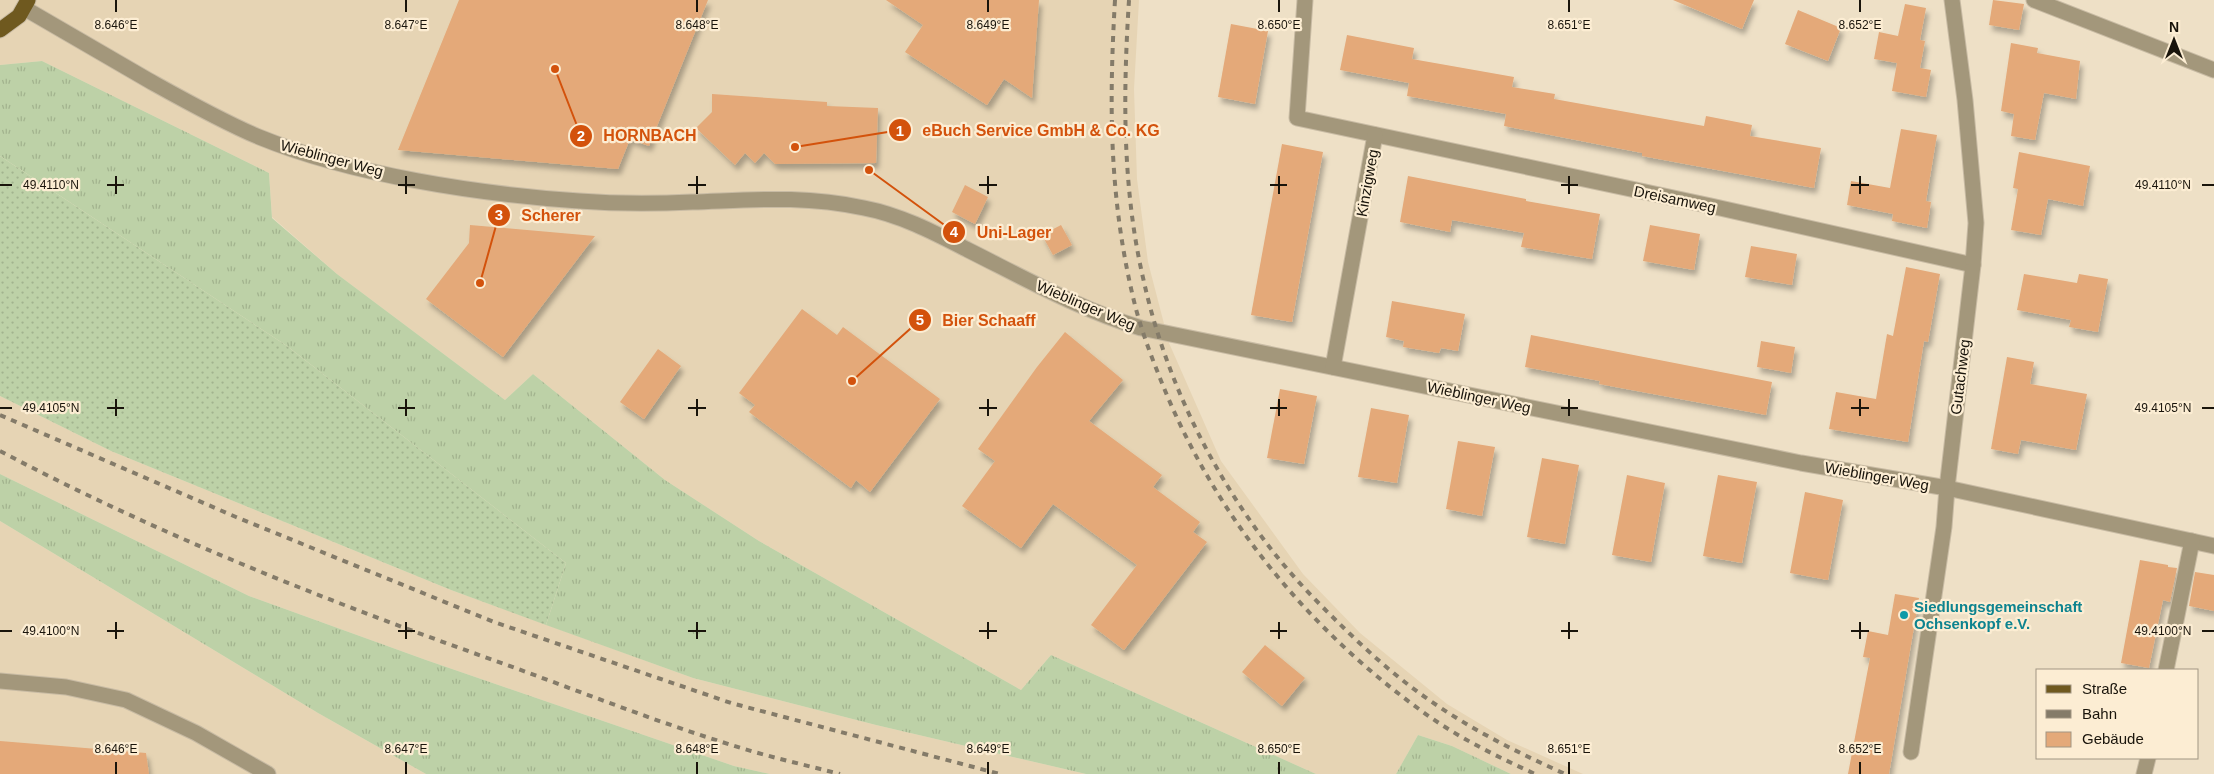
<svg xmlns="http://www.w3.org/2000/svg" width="2214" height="774" font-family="Arial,sans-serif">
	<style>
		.built { fill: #e6d4b4 }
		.grass { fill: url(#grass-tufts) }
		.garden { fill: url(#garden-dots) }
		.building { fill: #e4a979; filter: url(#shadow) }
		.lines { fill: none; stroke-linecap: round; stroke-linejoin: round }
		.minor-casing { stroke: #c8bba4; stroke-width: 17 }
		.major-casing { stroke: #c8bba4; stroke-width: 17 }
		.minor { stroke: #a3977b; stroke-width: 15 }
		.major { stroke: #6f591f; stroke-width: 15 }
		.rail { stroke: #847b69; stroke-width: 4; stroke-dasharray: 6 6; stroke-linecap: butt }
		.ticks { fill: none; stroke: #19140b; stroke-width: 2 }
		.culture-dot { fill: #0f9aa8; stroke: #fcedd3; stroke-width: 2 }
		.labels { text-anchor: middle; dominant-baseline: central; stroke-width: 4.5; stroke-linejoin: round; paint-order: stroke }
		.street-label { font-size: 15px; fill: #19140b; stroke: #fcedd3 }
		.culture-label { font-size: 15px; font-weight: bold; fill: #0d838f; stroke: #fcedd3; text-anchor: start }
		.ticks-label { font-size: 12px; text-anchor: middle; fill: #19140b; stroke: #fcedd3; stroke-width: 4.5; stroke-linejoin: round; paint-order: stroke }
		.leader { fill: none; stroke: #d3520c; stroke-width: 2 }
		.callout-dot { fill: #d3520c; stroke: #fcedd3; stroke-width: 2 }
		.mark-label { font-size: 15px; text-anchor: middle; font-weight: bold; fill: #fff }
		.callout-label { font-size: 16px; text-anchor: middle; font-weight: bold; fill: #d3520c; stroke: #fcedd3; stroke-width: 4.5; stroke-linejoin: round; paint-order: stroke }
	</style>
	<defs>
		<pattern id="grass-tufts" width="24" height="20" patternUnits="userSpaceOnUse" patternTransform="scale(1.25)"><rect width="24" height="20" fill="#bdd1a7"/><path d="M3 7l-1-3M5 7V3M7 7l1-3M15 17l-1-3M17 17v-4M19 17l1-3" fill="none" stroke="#a2b38e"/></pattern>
		<pattern id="garden-dots" width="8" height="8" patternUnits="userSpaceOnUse" patternTransform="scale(1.25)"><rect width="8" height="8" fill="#bdd1a7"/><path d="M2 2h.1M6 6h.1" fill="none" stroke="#a2b38e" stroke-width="1.8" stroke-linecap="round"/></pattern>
		<filter id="shadow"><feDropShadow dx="3" dy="5.5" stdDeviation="2.5" flood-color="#0004"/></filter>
	</defs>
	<rect width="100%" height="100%" fill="#eee0c6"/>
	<g class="built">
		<path d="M0 0H1139L1134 89 1137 179 1148 262 1169 343 1221 461 1303 574 1360 633 1447 704 1507 740 1583 774H1511L1452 746 1418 735 1396 774H1316L1051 655 1021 690 759 541 665 480 533 374 505 400 337 274 272 217 269 173 42 61 0 65Z"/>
		<path d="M0 396 111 451 451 590 693 678 876 725 1086 774H770L734 766 426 660 249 596 0 474Z"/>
		<path d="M0 521 318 713 426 774H0Z"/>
	</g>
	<g class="grass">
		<path d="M42 61 269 173 272 218 337 274 505 400 533 374 665 480 759 541 1021 690 1051 655 1316 774H1086L876 725 693 678 546 625 566 563 287 346 0 156V65Z"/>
		<path d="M0 474 249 596 426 660 734 766 770 774H426L318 713 0 521Z"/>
		<path d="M1418 735 1452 746 1511 774H1396Z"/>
	</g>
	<path class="garden" d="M0 156 287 346 566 563 546 625 451 590 111 451 0 396Z"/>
	<g class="building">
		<path d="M459 0H708L649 146 630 139 618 169 398 150Z"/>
		<path d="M886 0H1039L1032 98 1004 79 987 105 905 52 923 25Z"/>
		<path d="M1673 0H1754L1742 29Z"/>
		<path d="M1993 0 2024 4 2019 30 1989 25Z"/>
		<path d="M1905 4 1926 8 1920 40 1925 41 1920 68 1931 70 1926 97 1892 91 1897 63 1874 59 1879 32 1898 36Z"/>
		<path d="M1798 10 1841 28 1828 61 1785 44Z"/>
		<path d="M1231 24 1268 31 1255 104 1218 97Z"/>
		<path d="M1347 35 1414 48 1412 59 1514 77 1512 87 1555 94 1554 99 1704 126 1706 116 1752 125 1750 136 1821 148 1814 188 1642 156V153L1504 126 1506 114 1407 96 1409 83 1340 70Z"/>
		<path d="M2011 43 2038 48 2037 53 2080 61 2076 99 2044 93 2035 140 2011 136 2014 114 2001 111Z"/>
		<path d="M712 94 827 102V106L878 108 876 163 775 164 764 153 755 163 745 153 735 165 696 128 712 112Z"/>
		<path d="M1901 129 1937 135 1926 201 1931 202 1927 228 1892 221 1893 214 1847 205 1851 181 1890 188Z"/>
		<path d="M1282 144 1323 152 1292 322 1251 315Z"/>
		<path d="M2019 152 2090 166 2083 206 2048 199 2041 235 2011 230 2018 189 2013 188Z"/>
		<path d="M1408 176 1526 199V201L1600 214 1592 259 1521 247 1524 233 1452 220 1450 232 1400 222Z"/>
		<path d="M965 185 988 197 975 224 952 212Z"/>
		<path d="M470 225 595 236 503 357 426 299 469 243Z"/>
		<path d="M1061 225 1072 245 1053 255 1042 235Z"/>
		<path d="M1650 225 1700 234 1694 270 1643 261Z"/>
		<path d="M1751 246 1797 254 1792 285 1745 277Z"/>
		<path d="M1906 267 1940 274 1928 342 1924 341 1908 442 1829 429 1836 392 1876 399 1887 334 1893 336Z"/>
		<path d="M2024 274 2077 283 2079 274 2108 279 2098 332 2069 327 2071 320 2017 310Z"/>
		<path d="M1392 301 1465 314 1458 351 1441 348 1439 353 1403 347 1404 341 1386 337Z"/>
		<path d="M802 309 837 335 843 327 940 399 870 492 856 480 851 488 749 412 755 405 739 393Z"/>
		<path d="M1065 332 1123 380 1089 421 1162 475 1153 487 1200 522 1193 532 1207 542 1124 650 1091 625 1137 565 1053 504 1021 548 962 506 995 461 978 449 1037 367Z"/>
		<path d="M1531 335 1772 382 1766 415 1599 384 1600 381 1525 367Z"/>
		<path d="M1761 341 1795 347 1791 373 1757 367Z"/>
		<path d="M658 349 681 366 644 419 620 402Z"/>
		<path d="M2007 357 2034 362 2030 384 2087 394 2076 450 2021 440 2018 454 1991 449Z"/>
		<path d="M1280 389 1317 396 1304 464 1267 458Z"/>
		<path d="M1371 408 1409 415 1397 483 1358 477Z"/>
		<path d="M1458 441 1495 447 1482 516 1446 509Z"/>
		<path d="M1542 458 1579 465 1565 544 1527 537Z"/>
		<path d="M1627 475 1665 483 1651 562 1612 555Z"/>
		<path d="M1718 475 1757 482 1742 563 1703 556Z"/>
		<path d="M1805 492 1843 500 1828 580 1790 573Z"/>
		<path d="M2140 560 2168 565V567L2177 568 2170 602 2163 600 2149 668 2121 663Z"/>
		<path d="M2195 572 2214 575V611L2189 606Z"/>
		<path d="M1895 594 1919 598 1889 774H1848L1870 658 1863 657 1868 631 1888 635Z"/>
		<path d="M1265 645 1305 678 1282 706 1242 672Z"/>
		<path d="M0 741 146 753 149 774H0Z"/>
	</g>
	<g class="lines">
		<g class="minor-casing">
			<g id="minor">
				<path d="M1305 0 1297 118 1711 206 1973 265"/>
				<path d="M2034 0 2214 70"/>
				<path d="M24 8C65 32 107 56 148 80 184 100 221 121 259 137 352 175 478 194 579 201 617 204 654 204 692 202 753 200 802 195 864 208 901 215 935 233 968 250 1024 278 1081 310 1141 328L1801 463 1947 488 2214 546"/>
				<path d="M1333 367 1375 135"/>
				<path d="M2166 670 2192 541"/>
				<path d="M0 681 66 687 126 700 196 733 268 774"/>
				<path d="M1911 752 1944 527 1947 488 1973 265 1976 223 1965 100 1952 0"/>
				<path d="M2144 774 2148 758"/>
			</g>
		</g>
		<g class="major-casing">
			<path id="major" d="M0 30 19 16 28 0"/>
		</g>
		<use href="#minor" class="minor"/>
		<use href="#major" class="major"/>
		<g class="rail">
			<path d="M1115 0C1109 103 1109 195 1133 297 1139 323 1148 348 1158 373 1211 511 1304 626 1423 712 1457 737 1496 756 1535 774"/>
			<path d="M1129 0C1123 94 1122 189 1144 282 1165 377 1211 472 1271 549 1294 579 1322 607 1349 633 1377 660 1406 685 1438 706 1478 733 1521 754 1565 774"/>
			<path d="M0 415 236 517 494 622 731 703 1000 774"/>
			<path d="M0 451C159 535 327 601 496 661 571 688 646 718 722 742 761 755 801 764 840 774"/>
		</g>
	</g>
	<path class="ticks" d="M116 0V12M406 0V12M697 0V12M988 0V12M1279 0V12M1569 0V12M1860 0V12M116 176V194M406 176V194M697 176V194M988 176V194M1279 176V194M1569 176V194M1860 176V194M0 185H12M107 185H124M398 185H415M688 185H706M979 185H997M1270 185H1287M1561 185H1578M1851 185H1869M2202 185H2214M116 399V416M406 399V416M697 399V416M988 399V416M1279 399V416M1569 399V416M1860 399V416M0 408H12M107 408H124M398 408H415M688 408H706M979 408H997M1270 408H1287M1561 408H1578M1851 408H1869M2202 408H2214M116 622V639M406 622V639M697 622V639M988 622V639M1279 622V639M1569 622V639M1860 622V639M0 631H12M107 631H124M398 631H415M688 631H706M979 631H997M1270 631H1287M1561 631H1578M1851 631H1869M2202 631H2214M116 762V774M406 762V774M697 762V774M988 762V774M1279 762V774M1569 762V774M1860 762V774"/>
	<circle class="culture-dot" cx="1904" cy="615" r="5"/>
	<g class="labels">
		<g class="street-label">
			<text transform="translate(332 158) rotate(15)">Wieblinger Weg</text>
			<text transform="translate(1367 183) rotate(-80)">Kinzigweg</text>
			<text transform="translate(1675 199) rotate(12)">Dreisamweg</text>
			<text transform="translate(1086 305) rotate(23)">Wieblinger Weg</text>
			<text transform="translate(1960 377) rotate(-83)">Gutachweg</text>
			<text transform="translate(1479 397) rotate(12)">Wieblinger Weg</text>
			<text transform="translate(1877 476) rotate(10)">Wieblinger Weg</text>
		</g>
		<g class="culture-label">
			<text x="1914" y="606">Siedlungsgemeinschaft<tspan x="1914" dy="17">Ochsenkopf e.V.</tspan></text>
		</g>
	</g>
	<g class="ticks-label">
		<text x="116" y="29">8.646°E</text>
		<text x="406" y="29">8.647°E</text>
		<text x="697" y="29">8.648°E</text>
		<text x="988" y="29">8.649°E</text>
		<text x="1279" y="29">8.650°E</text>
		<text x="1569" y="29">8.651°E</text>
		<text x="1860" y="29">8.652°E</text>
		<text x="51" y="189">49.4110°N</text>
		<text x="2163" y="189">49.4110°N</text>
		<text x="51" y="412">49.4105°N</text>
		<text x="2163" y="412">49.4105°N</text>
		<text x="51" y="635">49.4100°N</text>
		<text x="2163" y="635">49.4100°N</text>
		<text x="116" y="753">8.646°E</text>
		<text x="406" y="753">8.647°E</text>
		<text x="697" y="753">8.648°E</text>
		<text x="988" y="753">8.649°E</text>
		<text x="1279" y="753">8.650°E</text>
		<text x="1569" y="753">8.651°E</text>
		<text x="1860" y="753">8.652°E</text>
	</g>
	<path class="leader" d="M795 147L900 130M555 69L581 136M480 283L499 215M869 170L954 232M852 381L920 320"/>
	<g class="callout-dot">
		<circle cx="795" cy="147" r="5"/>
		<circle cx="555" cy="69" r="5"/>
		<circle cx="480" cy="283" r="5"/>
		<circle cx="869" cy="170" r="5"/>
		<circle cx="852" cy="381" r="5"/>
		<circle cx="900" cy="130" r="12"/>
		<circle cx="581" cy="136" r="12"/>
		<circle cx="499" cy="215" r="12"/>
		<circle cx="954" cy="232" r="12"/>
		<circle cx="920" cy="320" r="12"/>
	</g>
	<g class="mark-label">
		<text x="900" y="136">1</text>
		<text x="581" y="141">2</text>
		<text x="499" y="220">3</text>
		<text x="954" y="237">4</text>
		<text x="920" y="325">5</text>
	</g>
	<g class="callout-label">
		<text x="1041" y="136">eBuch Service GmbH &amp; Co. KG</text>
		<text x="650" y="141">HORNBACH</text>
		<text x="551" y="221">Scherer</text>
		<text x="1014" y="238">Uni-Lager</text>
		<text x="989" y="326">Bier Schaaff</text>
	</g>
	<rect x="2036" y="669" width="162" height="90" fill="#fcedd3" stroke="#a19683"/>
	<rect x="2046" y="685" width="25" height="8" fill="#6f591f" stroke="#a19683"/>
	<text x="2082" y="694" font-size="15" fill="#19140b">Straße</text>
	<rect x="2046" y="710" width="25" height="8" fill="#847b69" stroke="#a19683"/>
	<text x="2082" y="719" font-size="15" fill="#19140b">Bahn</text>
	<rect x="2046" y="732" width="25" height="15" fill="#e4a979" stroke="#a19683"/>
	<text x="2082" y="744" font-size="15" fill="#19140b">Gebäude</text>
	<g transform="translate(2174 40)" stroke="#fcedd3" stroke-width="4" paint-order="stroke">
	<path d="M0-4L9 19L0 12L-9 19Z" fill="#19140b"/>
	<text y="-8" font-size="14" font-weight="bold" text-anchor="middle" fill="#19140b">N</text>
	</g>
</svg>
